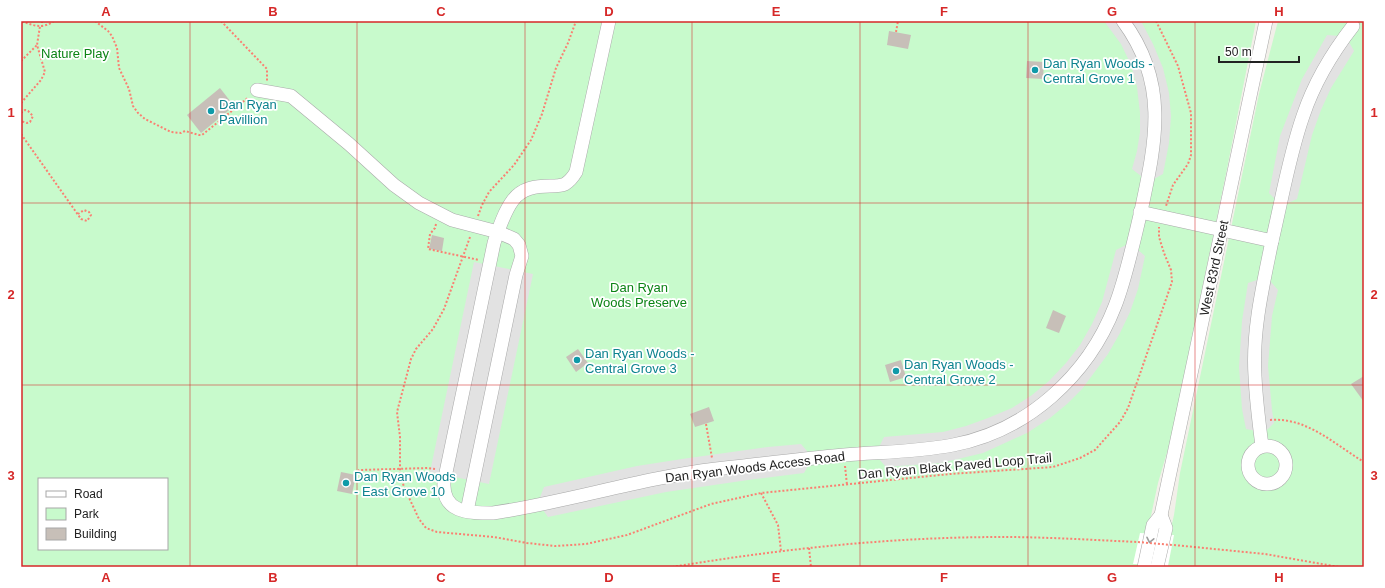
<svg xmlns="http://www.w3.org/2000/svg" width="1385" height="588" font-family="Arial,sans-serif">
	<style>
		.park { fill: #c8facc; fill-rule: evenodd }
		.parking { fill: #e2e2e2 }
		.pier { fill: #fff }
		.building { fill: #c7bfb8 }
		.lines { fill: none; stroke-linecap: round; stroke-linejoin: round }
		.minor-casing { stroke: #a9a9a9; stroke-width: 14 }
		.path { stroke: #fa8072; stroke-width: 2; stroke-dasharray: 2 2; stroke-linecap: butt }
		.minor { stroke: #fff; stroke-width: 13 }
		.path-bridge { stroke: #fa8072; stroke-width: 2; stroke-dasharray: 2 2; stroke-linecap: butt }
		.oneway { stroke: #9c9c9c }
		.grid { fill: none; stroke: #d62828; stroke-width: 1; stroke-opacity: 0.55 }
		.culture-dot { fill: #0f9aa8; stroke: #fff; stroke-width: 1.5 }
		.labels { text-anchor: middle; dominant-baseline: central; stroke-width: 3.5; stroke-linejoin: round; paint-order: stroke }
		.park-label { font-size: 13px; fill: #0c8416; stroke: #fff }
		.culture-label { font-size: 13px; fill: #0d838f; stroke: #fff; text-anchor: start }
		.street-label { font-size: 13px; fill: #222; stroke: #fff }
		.neatline { fill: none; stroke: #d62828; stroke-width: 1.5 }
		.grid-label { font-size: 13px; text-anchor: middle; font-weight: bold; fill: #d62828 }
	</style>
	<rect width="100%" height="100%" fill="#f2efe9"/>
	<g class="park">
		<path d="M21 21H1256L1227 169 1171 439 1158 483 1140 567H21ZM39 479H167V549H39Z"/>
		<path d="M1278 21H1364V567H1162L1174 515 1180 473 1259 94Z"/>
	</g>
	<g class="parking">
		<path d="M1104 21H1141L1153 44 1163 68 1169 93 1171 116 1169 143 1163 174 1154 179 1141 176 1132 169 1137 151 1140 132V113L1137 87 1131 65 1121 44Z"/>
		<path d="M1327 35 1339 36 1349 42 1354 51 1331 88 1321 110 1312 135 1297 199 1288 203 1276 200 1269 193 1280 136 1302 79Z"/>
		<path d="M1126 245 1137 249 1145 256 1138 289 1130 312 1120 333 1108 354 1082 389 1067 404 1050 418 1027 433 983 453 941 463 886 467 879 459V447L884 437 943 432 966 426 988 418 1012 408 1032 395 1049 381 1066 363 1080 345 1092 324 1102 302 1116 250Z"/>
		<path d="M474 262 533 274 489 484 430 472Z"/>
		<path d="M1257 280 1271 282 1278 290 1272 316 1268 366 1272 410 1274 423 1268 429 1256 431 1246 429 1242 409 1239 367 1242 321 1248 283Z"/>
		<path d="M801 444 807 451 809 464 804 473 755 479 666 492 548 517 543 510 540 497 544 487 637 466 682 459 768 447Z"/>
	</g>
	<path class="pier" d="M1140 533 1174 535 1168 566 1133 564Z"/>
	<g class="building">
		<path d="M889 31 911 35 908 49 887 45Z"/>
		<path d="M1027 61 1044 62 1043 79 1026 78Z"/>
		<path d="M220 88 234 106 201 133 187 115Z"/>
		<path d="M432 235 444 238 442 251 429 249Z"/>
		<path d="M1053 310 1066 316 1059 333 1046 328Z"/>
		<path d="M578 349 588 363 576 372 566 357Z"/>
		<path d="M901 360 906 377 890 382 885 365Z"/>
		<path d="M1364 376V402L1351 384Z"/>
		<path d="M709 407 714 421 695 427 690 414Z"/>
		<path d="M341 472 356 475 352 494 337 491Z"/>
	</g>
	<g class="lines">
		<g class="minor-casing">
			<g id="minor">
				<path d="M609 21 576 172C573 177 570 181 565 184 561 186 555 186 550 186 536 186 522 188 513 200 504 212 499 228 494 243L444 482C442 513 468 513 493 513 568 502 641 478 716 469 759 464 802 459 844 455 880 452 917 452 953 445 1027 431 1088 376 1115 306 1126 278 1134 240 1141 211 1156 141 1169 83 1123 21"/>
				<path d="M257 90 291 96 349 144 394 185 419 203 452 220 498 232 514 239 519 245 522 256 516 275 467 511"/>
				<path d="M1140 212 1272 241C1282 199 1289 156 1303 116 1314 83 1332 53 1353 26"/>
				<circle cx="1267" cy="465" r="19"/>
				<path d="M1262 446C1259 423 1256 400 1255 376 1252 331 1263 285 1272 241"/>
				<path d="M1144 567 1153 525 1161 515 1266 21"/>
				<path d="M1157 567 1166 528 1161 515"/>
			</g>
		</g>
		<g class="path">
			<path d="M22 21C33 26 43 29 54 21"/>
			<path d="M42 21V27"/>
			<path d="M95 21 108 31 112 36 117 48 119 68 129 89 133 106 138 113 145 119 171 132 181 133 185 131 199 135H202L249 97"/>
			<path d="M221 21 267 69V81"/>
			<path d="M1156 21 1178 66 1191 113V155L1188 164 1173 185 1166 206"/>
			<path d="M896 32 898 21"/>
			<path d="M21 61 37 45"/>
			<path d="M21 103 41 80 45 72 37 45 40 26"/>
			<path d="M21 113 25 110 28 111 33 116 30 122 27 123 21 121"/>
			<path d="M21 134 81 219 87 221 91 215 89 212 84 210 78 214"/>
			<path d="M478 216 482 205 489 192 514 165 531 140 542 114 556 68 568 43 576 21"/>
			<path d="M436 224 435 228 430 234 428 249 479 260"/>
			<path d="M470 237 444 309 433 329 416 349 411 359 397 412 400 437V473L404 487 419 519 426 528 437 532 494 537 527 543 555 546 586 544 627 535 711 504 761 493 950 474 1053 467 1080 458 1095 450 1120 422 1128 408 1172 282 1171 270 1164 253 1159 237V227"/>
			<path d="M1270 420C1307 417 1334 444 1364 462"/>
			<path d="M706 424 712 458"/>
			<path d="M845 466 847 485"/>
			<path d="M356 475 359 470 428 468 435 469"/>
			<path d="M761 493 778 525 781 551"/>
			<path d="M1174 545 1265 554 1339 567"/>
			<path d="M809 548 811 567"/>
			<path d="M672 567C781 549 891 537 1002 537 1047 537 1093 540 1138 542"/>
		</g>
		<use href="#minor" class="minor"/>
		<path class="path-bridge" d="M1138 542 1172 545"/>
	</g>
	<defs><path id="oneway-chevron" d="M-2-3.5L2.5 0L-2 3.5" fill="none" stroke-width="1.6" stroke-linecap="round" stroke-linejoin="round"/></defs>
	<use class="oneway" href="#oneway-chevron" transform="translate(1150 540) rotate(102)"/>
	<path class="grid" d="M190 21V567M357 21V567M525 21V567M692 21V567M860 21V567M1028 21V567M1195 21V567M21 203H1364M21 385H1364"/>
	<g class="culture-dot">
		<circle cx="1035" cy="70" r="4"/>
		<circle cx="211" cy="111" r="4"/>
		<circle cx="577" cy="360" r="4"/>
		<circle cx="896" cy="371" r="4"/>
		<circle cx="346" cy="483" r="4"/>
	</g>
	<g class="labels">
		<g class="park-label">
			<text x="75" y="53">Nature Play</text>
			<text x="639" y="287">Dan Ryan<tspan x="639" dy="15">Woods Preserve</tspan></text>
		</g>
		<g class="culture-label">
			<text x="1043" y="63">Dan Ryan Woods -<tspan x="1043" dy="15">Central Grove 1</tspan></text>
			<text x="219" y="104">Dan Ryan<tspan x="219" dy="15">Pavillion</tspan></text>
			<text x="585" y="353">Dan Ryan Woods -<tspan x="585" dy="15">Central Grove 3</tspan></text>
			<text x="904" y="364">Dan Ryan Woods -<tspan x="904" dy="15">Central Grove 2</tspan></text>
			<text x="354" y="476">Dan Ryan Woods<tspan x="354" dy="15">- East Grove 10</tspan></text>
		</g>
		<g class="street-label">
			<text transform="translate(1214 268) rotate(-78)">West 83rd Street</text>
			<text transform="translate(955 466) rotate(-5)">Dan Ryan Black Paved Loop Trail</text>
			<text transform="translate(755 467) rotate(-7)">Dan Ryan Woods Access Road</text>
		</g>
	</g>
	<rect width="1385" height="588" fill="none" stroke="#ffffff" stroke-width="44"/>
	<rect x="38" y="478" width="130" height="72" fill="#ffffff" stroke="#a7a7a7"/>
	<rect x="46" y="491" width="20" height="6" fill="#ffffff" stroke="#a7a7a7"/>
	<text x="74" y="498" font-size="12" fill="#222222">Road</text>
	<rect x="46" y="508" width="20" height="12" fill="#c8facc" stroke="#a7a7a7"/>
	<text x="74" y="518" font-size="12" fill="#222222">Park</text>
	<rect x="46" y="528" width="20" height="12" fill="#c7bfb8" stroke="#a7a7a7"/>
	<text x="74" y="538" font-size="12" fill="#222222">Building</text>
	<path d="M1219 56v6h80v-6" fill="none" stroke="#222222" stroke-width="2"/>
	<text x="1225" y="56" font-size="12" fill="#222222" stroke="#ffffff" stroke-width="3" paint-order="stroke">50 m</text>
	<rect x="22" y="22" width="1341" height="544" class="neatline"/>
	<g class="grid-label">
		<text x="106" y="16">A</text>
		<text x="273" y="16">B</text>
		<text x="441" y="16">C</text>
		<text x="609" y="16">D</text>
		<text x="776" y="16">E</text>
		<text x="944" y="16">F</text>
		<text x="1112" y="16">G</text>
		<text x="1279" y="16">H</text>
		<text x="11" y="117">1</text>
		<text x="1374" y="117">1</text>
		<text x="11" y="299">2</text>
		<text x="1374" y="299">2</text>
		<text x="11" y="480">3</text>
		<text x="1374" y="480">3</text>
		<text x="106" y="582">A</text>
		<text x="273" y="582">B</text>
		<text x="441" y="582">C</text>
		<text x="609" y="582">D</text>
		<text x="776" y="582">E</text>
		<text x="944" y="582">F</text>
		<text x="1112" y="582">G</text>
		<text x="1279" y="582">H</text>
	</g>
</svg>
